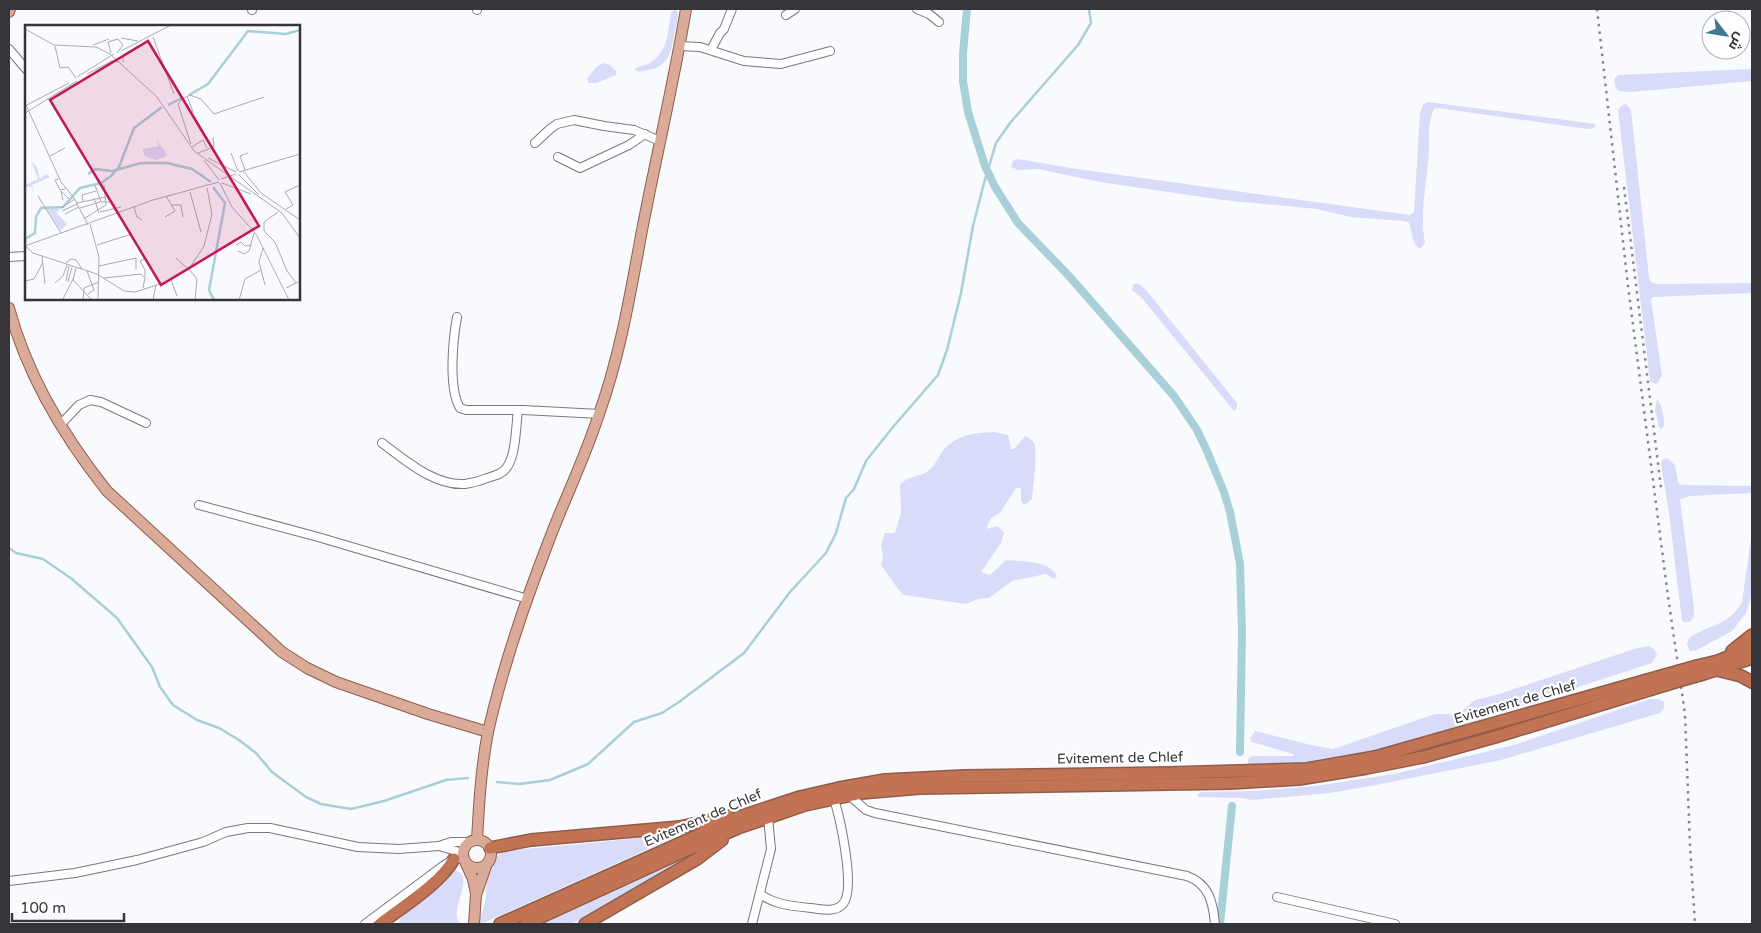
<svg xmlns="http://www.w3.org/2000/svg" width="1761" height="933" font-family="'Varela Round',Cairo,sans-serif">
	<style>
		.green { fill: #d9dcf9 }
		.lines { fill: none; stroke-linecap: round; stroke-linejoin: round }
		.stream { stroke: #a9cfd8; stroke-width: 2.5 }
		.canal { stroke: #a9cfd8; stroke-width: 8 }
		.minor-casing { stroke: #777882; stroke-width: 10 }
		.major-casing { stroke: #905d4a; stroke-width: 12 }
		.highway-casing { stroke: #905d4a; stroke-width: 14 }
		.minor { stroke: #fff; stroke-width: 8 }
		.major { stroke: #daab98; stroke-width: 10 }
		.highway { stroke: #c17353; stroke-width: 11 }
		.rail { stroke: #86868a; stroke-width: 2.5; stroke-dasharray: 2.5 5; stroke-linecap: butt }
		.highway-bridge-casing { stroke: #905d4a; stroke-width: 14; stroke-linecap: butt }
		.highway-bridge { stroke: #c17353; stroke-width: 11 }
		.labels { text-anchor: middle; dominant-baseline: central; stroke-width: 4.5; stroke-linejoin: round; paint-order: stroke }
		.street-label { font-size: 14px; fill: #353539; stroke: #fff }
		.inset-river { fill: none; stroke: #a9cfd8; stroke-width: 2.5 }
		.inset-road { fill: none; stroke: #ababaf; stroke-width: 1 }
		.view { fill: #c2185b; fill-opacity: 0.15; stroke: #c2185b; stroke-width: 2.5 }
		.inset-edge { fill: none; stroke: #353539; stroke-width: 2.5 }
	</style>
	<rect width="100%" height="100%" fill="#f9fafe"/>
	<g class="green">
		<path d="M674 10 677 11C679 17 677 24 675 30 671 50 671 66 648 70 644 71 641 72 636 71L635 68C640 66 646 65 650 63 668 52 668 31 671 13Z"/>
		<path d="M604 63 610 65 616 71V75L597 83H589L587 79 596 67Z"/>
		<path d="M1752 69V81L1631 92 1619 91 1616 88 1614 79 1618 75Z"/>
		<path d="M1428 102 1596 124 1594 128 1587 129 1438 108 1434 109C1428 122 1429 133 1429 147 1428 179 1419 211 1425 243L1420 249C1411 243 1413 232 1409 223L1404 221 1351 217 1317 209 1223 200 1100 182 1038 169 1018 170 1011 167 1013 161 1018 159 1077 169 1410 215 1414 212 1420 113 1423 105Z"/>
		<path d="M1626 104 1631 110 1649 277 1651 282 1657 284 1752 283V293L1653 297 1651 299 1662 375 1658 383 1655 384 1650 381 1618 110 1622 105Z"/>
		<path d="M1134 284H1139L1146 290 1237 403V408L1234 411 1142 298 1132 290Z"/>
		<path d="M1657 399C1662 405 1665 419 1664 426L1661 429 1659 427 1655 410Z"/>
		<path d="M995 432 1008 435 1011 449H1014L1025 436C1029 438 1032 440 1034 443 1038 450 1033 490 1032 499L1026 504H1023L1021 500V488H1016L1000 513 991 518 986 529 997 526 1004 532 1001 543 981 572 990 575 1006 560C1019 561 1053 561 1057 577L1054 579 1046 574 1012 581 989 598 978 599 966 604 904 595 898 589 881 565 883 557 881 545 885 533H895L901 512 900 485C909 475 918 478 928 471 934 467 938 458 942 452 956 434 974 433 995 432Z"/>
		<path d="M1667 458 1675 465 1678 483 1682 485 1752 486V493L1690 496 1680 499 1694 608C1695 617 1692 625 1682 621L1669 513 1661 464 1663 459Z"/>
		<path d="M1752 532V594L1746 613 1732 631 1697 650 1690 651 1687 645 1689 638C1710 624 1729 626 1742 602Z"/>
		<path d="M1649 646 1654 649 1657 655 1652 663 1388 749 1345 758 1299 763 1247 765 1249 758 1252 756H1294L1293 754 1252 742 1250 738 1255 731 1311 745 1333 749 1435 714H1458L1475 700 1496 695 1637 648Z"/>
		<path d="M1650 699H1659L1664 702V708L1660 713 1501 760 1376 785 1330 793 1252 800 1242 798 1198 797V794L1201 792 1255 791 1315 786 1394 774 1514 745Z"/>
		<path d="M684 831 686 832 481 924H474C477 919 483 913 484 907 490 885 480 860 507 851 566 844 626 842 684 831Z"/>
		<path d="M679 861 677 864 571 924H540Z"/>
		<path d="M456 870C476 878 448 908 460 924H398L405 908 450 872Z"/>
	</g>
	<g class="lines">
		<g class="stream">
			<path d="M9 548 16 553 43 559 72 579 117 618 152 667 160 687 173 705 197 720 219 728 239 740 256 753 272 772 306 797 321 804 351 809 384 801 446 780 468 778"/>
			<path d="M497 782 519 784 550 780 588 764 634 722 662 713 679 702 744 653 790 592 826 553 836 533 846 498 854 489 866 461 893 427 938 375 947 350 961 293 973 226 984 183 996 143 1010 123 1078 45 1091 23 1089 9"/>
		</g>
		<g class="canal">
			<path d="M967 9 963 53V81L968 112 985 166 995 187 1018 223 1069 276 1174 396 1197 430 1207 451 1224 492 1230 512 1240 564 1242 631 1240 752"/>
			<path d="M1220 924 1232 806"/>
		</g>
		<g class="minor-casing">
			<g id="minor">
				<path d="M917 9 929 14 939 22"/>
				<path d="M252 10V9"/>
				<path d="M477 10V9"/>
				<path d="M786 15 795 9"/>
				<path d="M680 46 700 47 744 61 781 64 830 51"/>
				<path d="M9 49 26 69"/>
				<path d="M711 50 720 33 724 29 732 9"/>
				<path d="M535 143 550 129 557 124 574 120 604 126 634 130 660 141"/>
				<path d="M558 157 580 168 629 145 645 134"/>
				<path d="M9 257 26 256"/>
				<path d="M457 317C453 339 448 388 460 408L466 410H523L600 414"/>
				<path d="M61 424 79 405 90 400 101 402 146 423"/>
				<path d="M382 443C405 460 434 486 465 484 472 483 480 481 487 478 494 476 503 474 507 467 516 455 516 425 518 410"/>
				<path d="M199 505 318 537 528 599"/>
				<path d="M850 796 866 810 875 813 1187 876C1209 884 1213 902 1215 924"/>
				<path d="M439 846 463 853"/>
				<path d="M9 881 75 873 137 860 203 842 226 832 248 828H270L358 847 399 849 439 846 451 842H469"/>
				<path d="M760 894C776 905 792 906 811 908 821 909 835 913 843 904 856 889 840 818 834 799"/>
				<path d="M1277 897 1395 924"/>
				<path d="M365 924 443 866 454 859 463 857"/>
				<path d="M752 924 771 849 768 817"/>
			</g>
		</g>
		<g class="major-casing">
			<g id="major">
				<path d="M9 12 10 9"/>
				<path d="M9 308C27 375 64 437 107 491L282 652 307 668 336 682 428 714 488 732"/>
				<circle cx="477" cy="854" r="14"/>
				<path d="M477 840C479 804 481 768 488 732 502 670 525 602 548 543 564 500 585 458 599 414 621 353 631 289 643 225 657 153 674 81 686 9"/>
				<path d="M466 864 473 879 476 894"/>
				<path d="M474 924 476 895 486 866"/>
			</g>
		</g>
		<g class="highway-casing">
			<g id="highway">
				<path d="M1732 651 1752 635"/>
				<path d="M1697 666 1718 661 1752 647"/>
				<path d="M1717 670 1741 676 1752 682"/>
				<path d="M1700 675 1752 658"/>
				<path d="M490 848 531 840 680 827 728 816"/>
				<path d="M380 924C402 907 441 883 454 859"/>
				<path d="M500 924 739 817 800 797 839 788 885 780 963 776 1170 773 1307 769 1375 757 1672 673"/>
				<path d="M526 924 689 849 738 828 805 805 861 793 920 788 1231 783 1299 779 1367 768 1423 757 1495 737 1675 682"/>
				<path d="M585 924 697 859 722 840"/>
			</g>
		</g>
		<use href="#minor" class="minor"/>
		<use href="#major" class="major"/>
		<use href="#highway" class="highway"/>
		<g class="rail">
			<path d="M1597 9 1628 286 1667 589 1685 714 1690 846 1695 924"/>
			<path d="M1624 187 1661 488"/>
		</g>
		<g class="highway-bridge-casing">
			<g id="highway-bridge">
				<path d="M1672 673 1697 666"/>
				<path d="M1675 682 1700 675"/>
			</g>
		</g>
		<use href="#highway-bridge" class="highway-bridge"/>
	</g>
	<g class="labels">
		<g class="street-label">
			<text transform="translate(1515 702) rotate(-16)">Evitement de Chlef</text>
			<text transform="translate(1120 758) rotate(-1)">Evitement de Chlef</text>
			<text transform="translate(703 818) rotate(-23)">Evitement de Chlef</text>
		</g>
	</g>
	<g transform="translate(25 25)">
		<rect width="275" height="275" fill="#f9fafe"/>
		<path d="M130 113 141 128 140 132 130 135 120 131 117 124 134 121ZM6 136 12 142 15 154 21 149 25 152 7 160 10 174 6 161 0 163V160L13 154ZM29 183 36 184 31 187 42 199 39 203 35 205 22 184Z" fill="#d9dcf9"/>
		<path class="inset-river" d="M164 70 183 59 223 6 261 9 275 5M143 80 157 73M63 149 70 144 88 146 116 138H142L167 144 186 157M188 162 200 178 184 265 189 275M0 214 10 208 11 192 16 183 38 182 55 163 76 158 86 151 94 142 109 103 137 82"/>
		<path class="inset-road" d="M0 4 29 20 71 22 85 29 132 72 169 126 257 188 275 213M128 12 149 69M96 13 113 16M68 20 84 14M30 21 35 43 43 42 51 53M96 26 146 0M86 28 83 17 93 14 98 20 92 28M98 37V30L120 17M62 49 87 36 94 37M52 52 89 29M162 71 168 87M1 80 36 157 49 173 63 200M0 81 44 58M0 88 52 56M166 119 153 79 157 74 165 70 176 74 189 89 239 72M167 122 178 115 182 123M173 128 189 122 188 112M206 128 213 146M25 131 40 123M183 133 211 147M179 135 194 155M220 145 215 131 223 128M218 146 236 168 275 195M214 147 275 129M213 149 234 170M33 154 30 155 35 165 40 164M196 154 211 149M195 158 207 182 231 209 264 275M197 158 226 169M70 160 76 177H88M165 167 176 207M13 171 36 208M69 173 74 188M38 175 36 166 44 174M58 176 57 170 71 166M52 178 81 172M146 180H156L158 192M109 182 112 192 117 195M36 183 50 174M55 183 75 177M261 184 268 180 260 167 275 160M37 186 52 179M75 187 96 182M253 187 239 197V206L250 217 262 246 271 258M40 189 54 182M140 192 150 186 141 171M60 193 81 180 79 160M65 199 74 232 73 275M72 220 107 209M211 220 216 217 220 221 226 220M0 221 8 228 72 249 99 266 110 267 141 257 164 244 179 221 187 189 182 163M0 221 128 175 194 157M238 223 234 237 240 260M213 226 219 229 224 226 229 208M17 231 20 259M151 233 163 244M41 238 46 234 51 235 57 244M74 241 111 233V244M51 243 48 255 67 275M164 244 172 254 170 275M62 246 69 265 63 269M120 252V245L115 236 121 233M79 253 116 249 120 253 118 263M146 255 152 271M0 256 9 254 17 239M41 256 44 241M43 257 47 242M30 258 38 251 42 240M261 263 275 256M38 274 48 254M58 275 59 263 74 257M128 275 131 260M214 275 220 254 236 245"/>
		<path class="view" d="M123 16 234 201 136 260 25 75Z"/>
		<rect width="275" height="275" class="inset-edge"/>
	</g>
	<rect width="1761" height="933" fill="none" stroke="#353539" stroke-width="20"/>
	<g transform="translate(1726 35) rotate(121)"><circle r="24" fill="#ffffff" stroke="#aeaeb0"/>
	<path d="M0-4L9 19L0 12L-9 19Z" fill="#3d7a91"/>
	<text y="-8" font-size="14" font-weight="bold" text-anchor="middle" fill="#353539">ش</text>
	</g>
	<path d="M12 913v8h112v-8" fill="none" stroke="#353539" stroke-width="2.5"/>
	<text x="20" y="913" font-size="15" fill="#353539" stroke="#ffffff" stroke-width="4" paint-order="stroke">100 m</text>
</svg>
